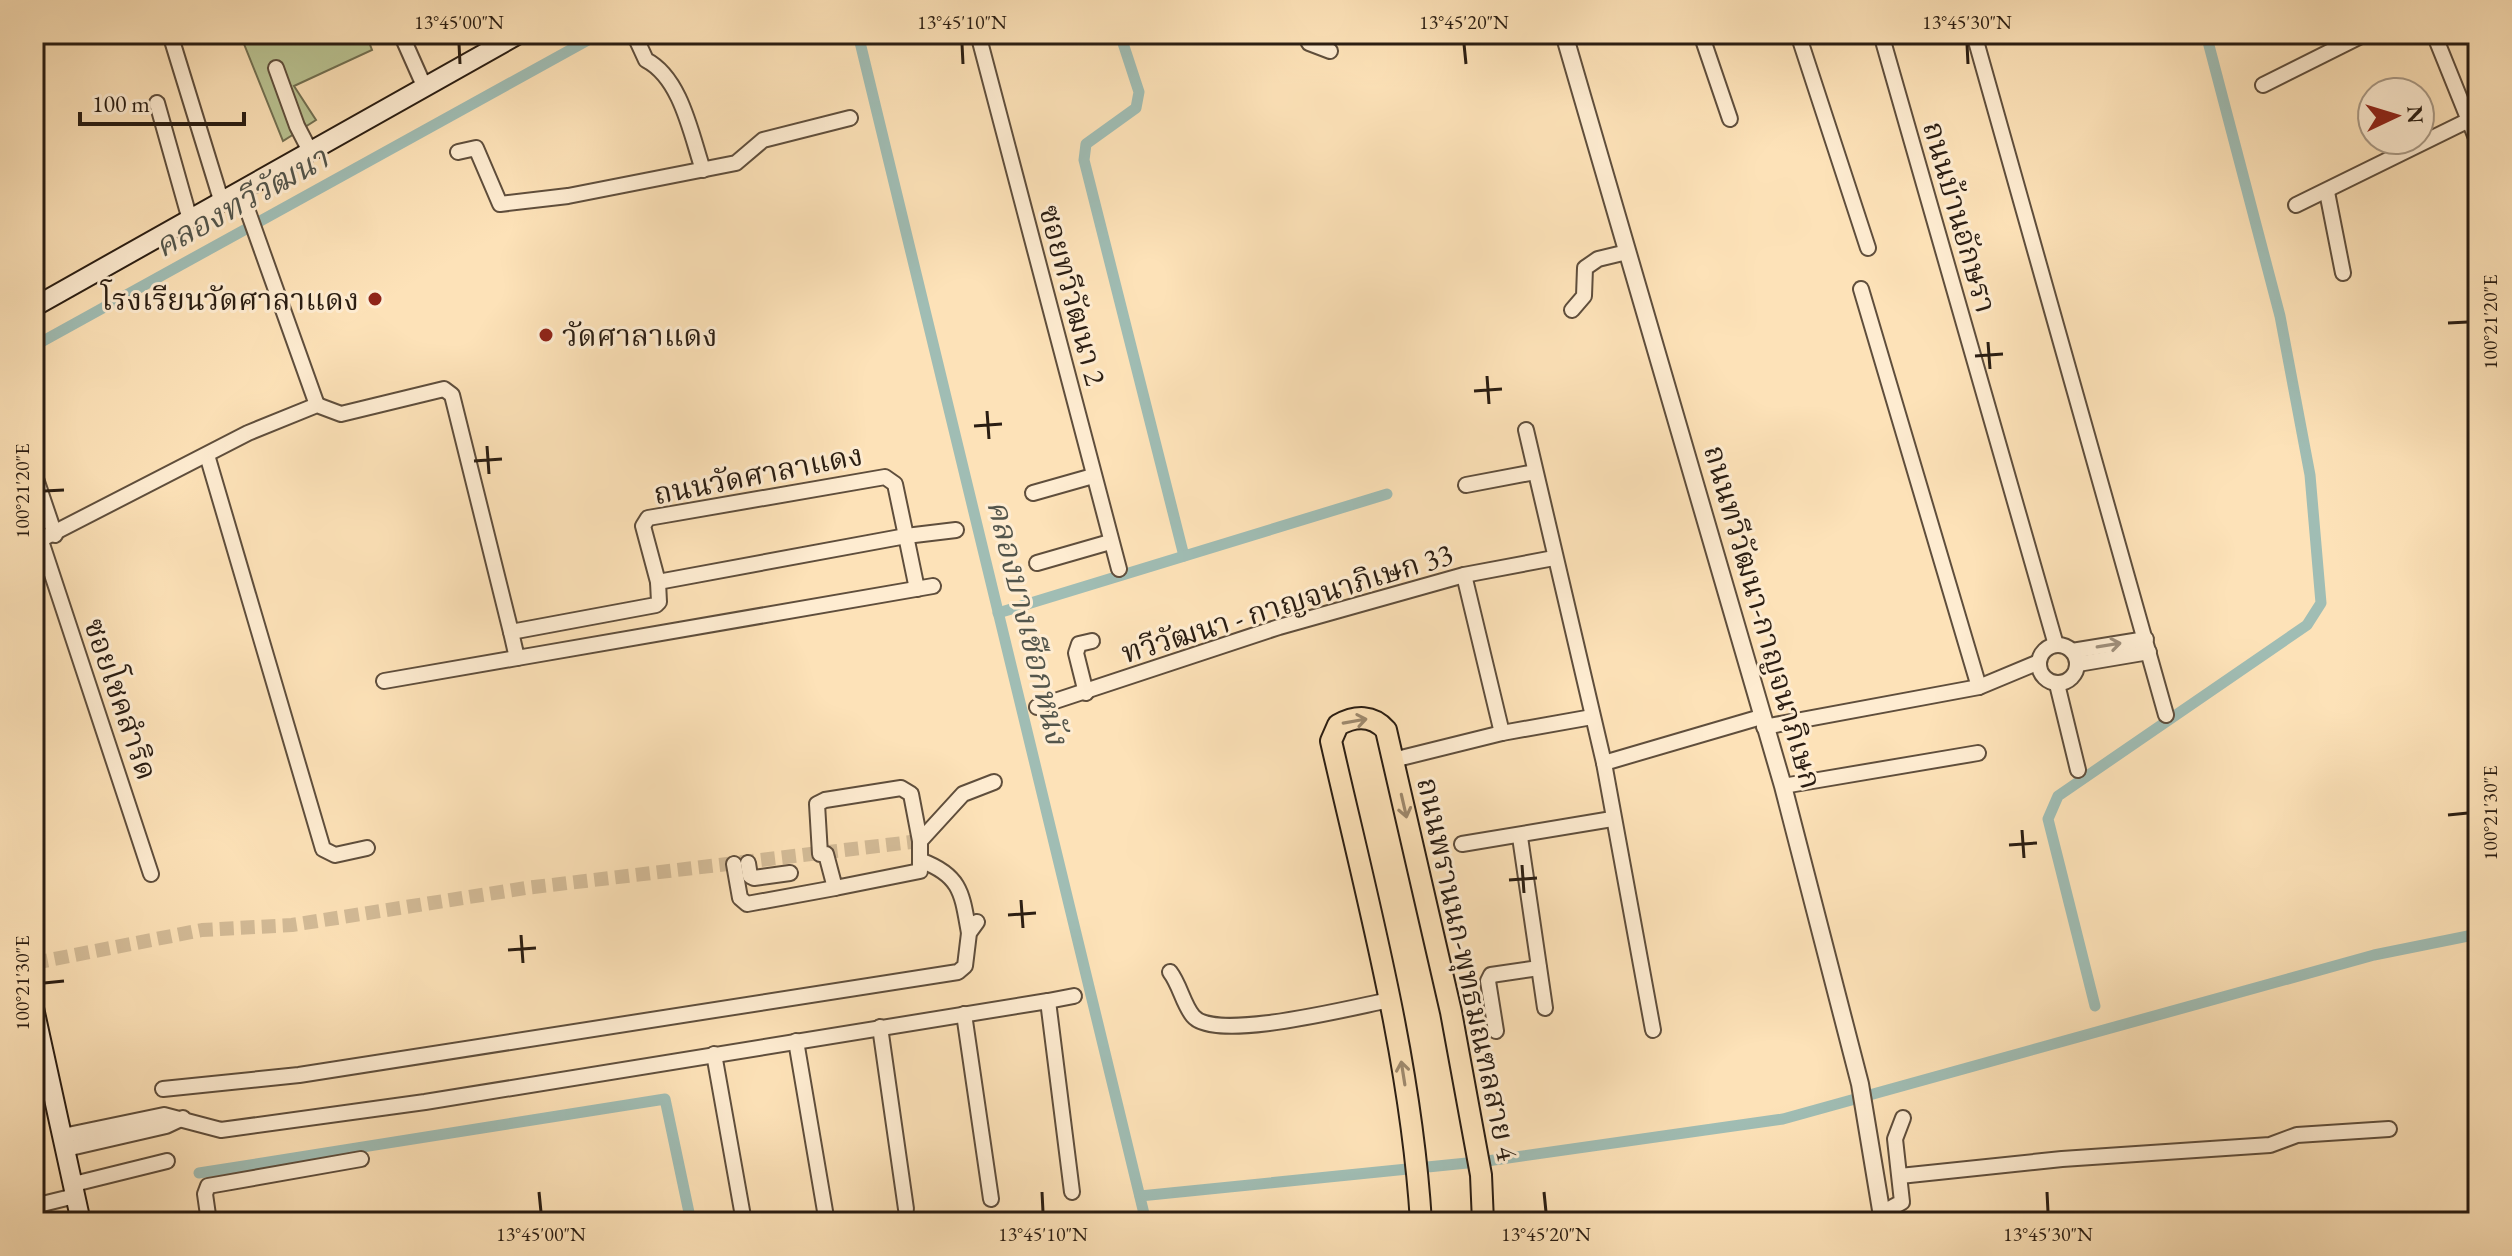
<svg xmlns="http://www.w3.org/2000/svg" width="2512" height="1256" viewBox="0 0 2512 1256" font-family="'EB Garamond','Noto Serif Thai',serif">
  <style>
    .green { fill: #bac493; stroke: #727052; stroke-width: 2 }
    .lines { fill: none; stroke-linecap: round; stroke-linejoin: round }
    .canal { stroke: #a0bdb4; stroke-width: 11 }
    .minor-tunnel { stroke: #d3bb97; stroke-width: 14; stroke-dasharray: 14 7; stroke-linecap: butt }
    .minor-casing { stroke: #5f4e3c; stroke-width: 18 }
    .tertiary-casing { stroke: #5f4e3c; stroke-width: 20 }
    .secondary-casing { stroke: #2a1d12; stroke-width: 22 }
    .primary-casing { stroke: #2a1d12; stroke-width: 24 }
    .minor { stroke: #feecd1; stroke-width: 14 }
    .tertiary { stroke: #feecd1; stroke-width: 16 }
    .secondary { stroke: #feecd1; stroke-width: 18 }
    .primary { stroke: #fde2b8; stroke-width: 20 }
    .oneway { stroke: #9f8f7b }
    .oneway2 { stroke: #9e896d }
    .ticks { fill: none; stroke: #2a1d12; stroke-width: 3 }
    .poi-dot { fill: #8f2418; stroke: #feecd1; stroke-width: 3 }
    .labels { text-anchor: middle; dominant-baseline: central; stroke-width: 6; stroke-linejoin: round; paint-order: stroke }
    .street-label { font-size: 30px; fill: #2a1d12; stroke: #feecd1 }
    .poi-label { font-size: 30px; fill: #2a1d12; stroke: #feecd1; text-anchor: end }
    .water-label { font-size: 32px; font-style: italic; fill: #53554b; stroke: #feecd1 }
    .neatline { fill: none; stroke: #2a1d12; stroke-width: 3 }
    .ticks-label { font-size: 20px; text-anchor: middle; fill: #2a1d12 }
  </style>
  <rect width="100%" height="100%" fill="#fde2b8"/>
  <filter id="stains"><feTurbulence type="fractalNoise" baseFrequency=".0025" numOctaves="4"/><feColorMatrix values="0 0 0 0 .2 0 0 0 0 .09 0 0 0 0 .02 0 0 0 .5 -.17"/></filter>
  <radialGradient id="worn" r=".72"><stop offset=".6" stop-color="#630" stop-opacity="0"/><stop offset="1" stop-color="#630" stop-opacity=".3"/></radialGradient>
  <path class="green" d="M240 34H366L372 50 294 86 316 120 283 141Z"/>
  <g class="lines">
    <g class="canal">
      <path d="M858 34 1146 1222"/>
      <path d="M1120 34 1139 92 1136 108 1086 144 1084 160 1184 556"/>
      <path d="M34 346 599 34"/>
      <path d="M998 613 1387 494"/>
      <path d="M2095 1006 2048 819 2058 796 2307 625 2321 603 2310 475 2280 316 2206 34"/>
      <path d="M199 1173 665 1099 691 1222"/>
      <path d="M1140 1196 1487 1161 1783 1119 2374 955 2478 934"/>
    </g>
    <path class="minor-tunnel" d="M34 963 202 930 292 925 526 888 920 841"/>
    <g class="minor-casing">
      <g id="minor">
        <path d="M170 34 222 203"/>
        <path d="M401 34 425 88"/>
        <path d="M634 34 646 60C681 78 691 134 703 170"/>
        <path d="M978 34 1119 569"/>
        <path d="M1305 34 1309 43 1330 51"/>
        <path d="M1701 34 1730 119"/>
        <path d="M1798 34 1868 248"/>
        <path d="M1881 34 2056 645"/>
        <path d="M1974 34 2166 715"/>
        <path d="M2434 34 2478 143"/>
        <path d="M276 68 297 126 311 153"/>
        <path d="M2263 85 2365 34"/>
        <path d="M157 103 190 220"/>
        <path d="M458 152 476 148 500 204 568 196 736 163 763 140 850 118"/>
        <path d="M241 192 317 405"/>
        <path d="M2327 192 2343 273"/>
        <path d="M2296 205 2469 120"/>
        <path d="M1861 289 1979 687"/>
        <path d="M1572 310 1584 296 1585 268 1598 259 1627 252"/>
        <path d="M1526 430 1604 763 1653 1030"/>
        <path d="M207 455 323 849 335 855 367 848"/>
        <path d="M34 473 55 535"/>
        <path d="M1466 485 1535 472"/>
        <path d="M1033 493 1093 476"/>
        <path d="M41 541 151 874"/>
        <path d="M34 543 248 433 317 405 341 414 444 389 452 395 511 632 656 605 659 602 658 582 643 526 648 518 885 477 895 484 906 536 956 530"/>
        <path d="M1037 563 1110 542"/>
        <path d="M1464 575 1502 733"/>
        <path d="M658 582 906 536 917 589"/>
        <path d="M511 632 517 658 933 586"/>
        <circle cx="2058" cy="664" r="19"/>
        <path d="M2072 651 2146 639"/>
        <path d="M2078 664 2149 652"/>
        <path d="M384 681 517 658"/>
        <path d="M2057 684 2078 770"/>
        <path d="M1086 693 1076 653 1079 644 1092 641"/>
        <path d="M1037 707 1279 627 1464 575 1554 558"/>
        <path d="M1764 727 1979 687 2039 662"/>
        <path d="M1393 760 1502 733 1592 717"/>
        <path d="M1604 763 1761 717"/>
        <path d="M1783 786 1978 753"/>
        <path d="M1520 837 1545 1008"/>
        <path d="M920 841 963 794 994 782"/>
        <path d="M1462 844 1612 819"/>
        <path d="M820 854 817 804 825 800 901 788 911 794 920 841V871L835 888 826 854"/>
        <path d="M922 861C962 876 962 895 969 933"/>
        <path d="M748 863 750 876 754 878 790 873"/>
        <path d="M734 864 740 898 747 904 835 888"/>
        <path d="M1170 972C1180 985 1183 1004 1193 1016 1215 1043 1357 1006 1390 1000"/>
        <path d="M1048 1001 1074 996"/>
        <path d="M964 1014 991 1199"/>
        <path d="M880 1027 906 1209"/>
        <path d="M1496 1031 1488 981 1491 975 1539 968"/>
        <path d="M796 1041 826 1217"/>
        <path d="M714 1054 744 1222"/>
        <path d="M163 1089 299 1075 958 972 965 966 969 933 977 922"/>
        <path d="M63 1136 164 1115 221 1130 425 1102 1048 1001 1072 1192"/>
        <path d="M66 1149 166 1126 183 1118"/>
        <path d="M1900 1176 2062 1159 2270 1145 2297 1135 2389 1129"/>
        <path d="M74 1184 167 1161"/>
        <path d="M34 1206 75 1196"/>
        <path d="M1882 1213 1902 1202 1895 1139 1903 1118"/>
        <path d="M209 1222 205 1194 208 1186 361 1159"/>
      </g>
    </g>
    <g class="tertiary-casing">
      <path id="tertiary" d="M1564 34 1783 786 1860 1084 1883 1222"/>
    </g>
    <g class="secondary-casing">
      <g id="secondary">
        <path d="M34 307 519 34"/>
        <path d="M34 1008 81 1222"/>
      </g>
    </g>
    <g class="primary-casing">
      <path id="primary" d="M1421 1222C1411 1059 1367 899 1331 741L1338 725C1356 715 1373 715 1386 730L1451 1012 1481 1175 1483 1222"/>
    </g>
    <use href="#minor" class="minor"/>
    <use href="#tertiary" class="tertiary"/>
    <use href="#secondary" class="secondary"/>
    <use href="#primary" class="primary"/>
  </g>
  <defs><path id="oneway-shaft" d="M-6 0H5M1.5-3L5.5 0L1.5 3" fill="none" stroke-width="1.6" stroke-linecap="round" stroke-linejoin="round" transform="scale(2)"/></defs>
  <use class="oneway" href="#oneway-shaft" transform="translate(2109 645) rotate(-9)"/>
  <g class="oneway2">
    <use href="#oneway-shaft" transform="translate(1355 721) rotate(-10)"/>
    <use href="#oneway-shaft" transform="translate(1404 806) rotate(77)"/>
    <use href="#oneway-shaft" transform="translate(1403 1073) rotate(-99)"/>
  </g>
  <path class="ticks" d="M459 44 460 64M962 44 963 64M1464 44 1466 64M1967 44 1968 64M2448 323 2468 322M1988 342 1990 369M1975 356 2003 354M1487 376 1489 404M1474 391 1502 389M987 411 989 439M974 426 1002 424M487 446 489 474M474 461 502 459M44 491 64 490M2448 815 2468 813M2022 830 2024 858M2009 845 2037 843M1522 865 1524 893M1509 880 1537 878M1021 900 1023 928M1008 915 1036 913M521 935 523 963M508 950 536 948M44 983 64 981M539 1192 541 1212M1042 1192 1043 1212M1544 1192 1546 1212M2047 1192 2048 1212"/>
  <g class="poi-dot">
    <circle cx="375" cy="299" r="8"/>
    <circle cx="546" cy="335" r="8"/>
  </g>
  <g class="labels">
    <g class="street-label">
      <text transform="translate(1960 217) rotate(74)">ถนนบ้านอักษรา</text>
      <text transform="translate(1073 295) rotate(75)">ซอยทวีวัฒนา 2</text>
      <text transform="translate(758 474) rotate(-11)">ถนนวัดศาลาแดง</text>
      <text transform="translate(1287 603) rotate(-17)">ทวีวัฒนา - กาญจนาภิเษก 33</text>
      <text transform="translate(1763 617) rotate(74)">ถนนทวีวัฒนา-กาญจนาภิเษก</text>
      <text transform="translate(121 699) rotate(71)">ซอยโชคสำริด</text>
      <text transform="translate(1468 969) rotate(78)">ถนนพรานนก-พุทธมณฑลสาย 4</text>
    </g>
    <g class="poi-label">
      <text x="359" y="299">โรงเรียนวัดศาลาแดง</text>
      <text x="562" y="335" text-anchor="start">วัดศาลาแดง</text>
    </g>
    <g class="water-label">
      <text transform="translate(241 202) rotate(-29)">คลองทวีวัฒนา</text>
      <text transform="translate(1028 622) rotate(76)">คลองบางเชือกหนัง</text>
    </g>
  </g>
  <rect width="2512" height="1256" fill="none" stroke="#fde2b8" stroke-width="88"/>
  <g transform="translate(2396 116) rotate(86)"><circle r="38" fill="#feecd1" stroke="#a99985" stroke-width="2"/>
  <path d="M0-6L14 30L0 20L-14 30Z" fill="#8f2418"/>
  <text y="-12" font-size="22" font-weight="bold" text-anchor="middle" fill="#2a1d12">N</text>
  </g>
  <path d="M80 112v12h164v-12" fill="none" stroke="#2a1d12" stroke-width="4"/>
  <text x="92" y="112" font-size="24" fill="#2a1d12" stroke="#feecd1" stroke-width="6" paint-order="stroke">100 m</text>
  <rect x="44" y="44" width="2424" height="1168" class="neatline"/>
  <g class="ticks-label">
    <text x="459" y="29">13°45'00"N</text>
    <text x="962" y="29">13°45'10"N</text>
    <text x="1464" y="29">13°45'20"N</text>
    <text x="1967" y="29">13°45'30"N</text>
    <text transform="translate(2490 322) rotate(-90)" y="7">100°21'20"E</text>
    <text transform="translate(22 491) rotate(-90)" y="7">100°21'20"E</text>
    <text transform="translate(2490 813) rotate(-90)" y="7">100°21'30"E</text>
    <text transform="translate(22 983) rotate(-90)" y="7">100°21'30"E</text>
    <text x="541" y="1241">13°45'00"N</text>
    <text x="1043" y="1241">13°45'10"N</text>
    <text x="1546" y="1241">13°45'20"N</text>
    <text x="2048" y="1241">13°45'30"N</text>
  </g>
  <rect width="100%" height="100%" filter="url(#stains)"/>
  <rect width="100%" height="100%" fill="url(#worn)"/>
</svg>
